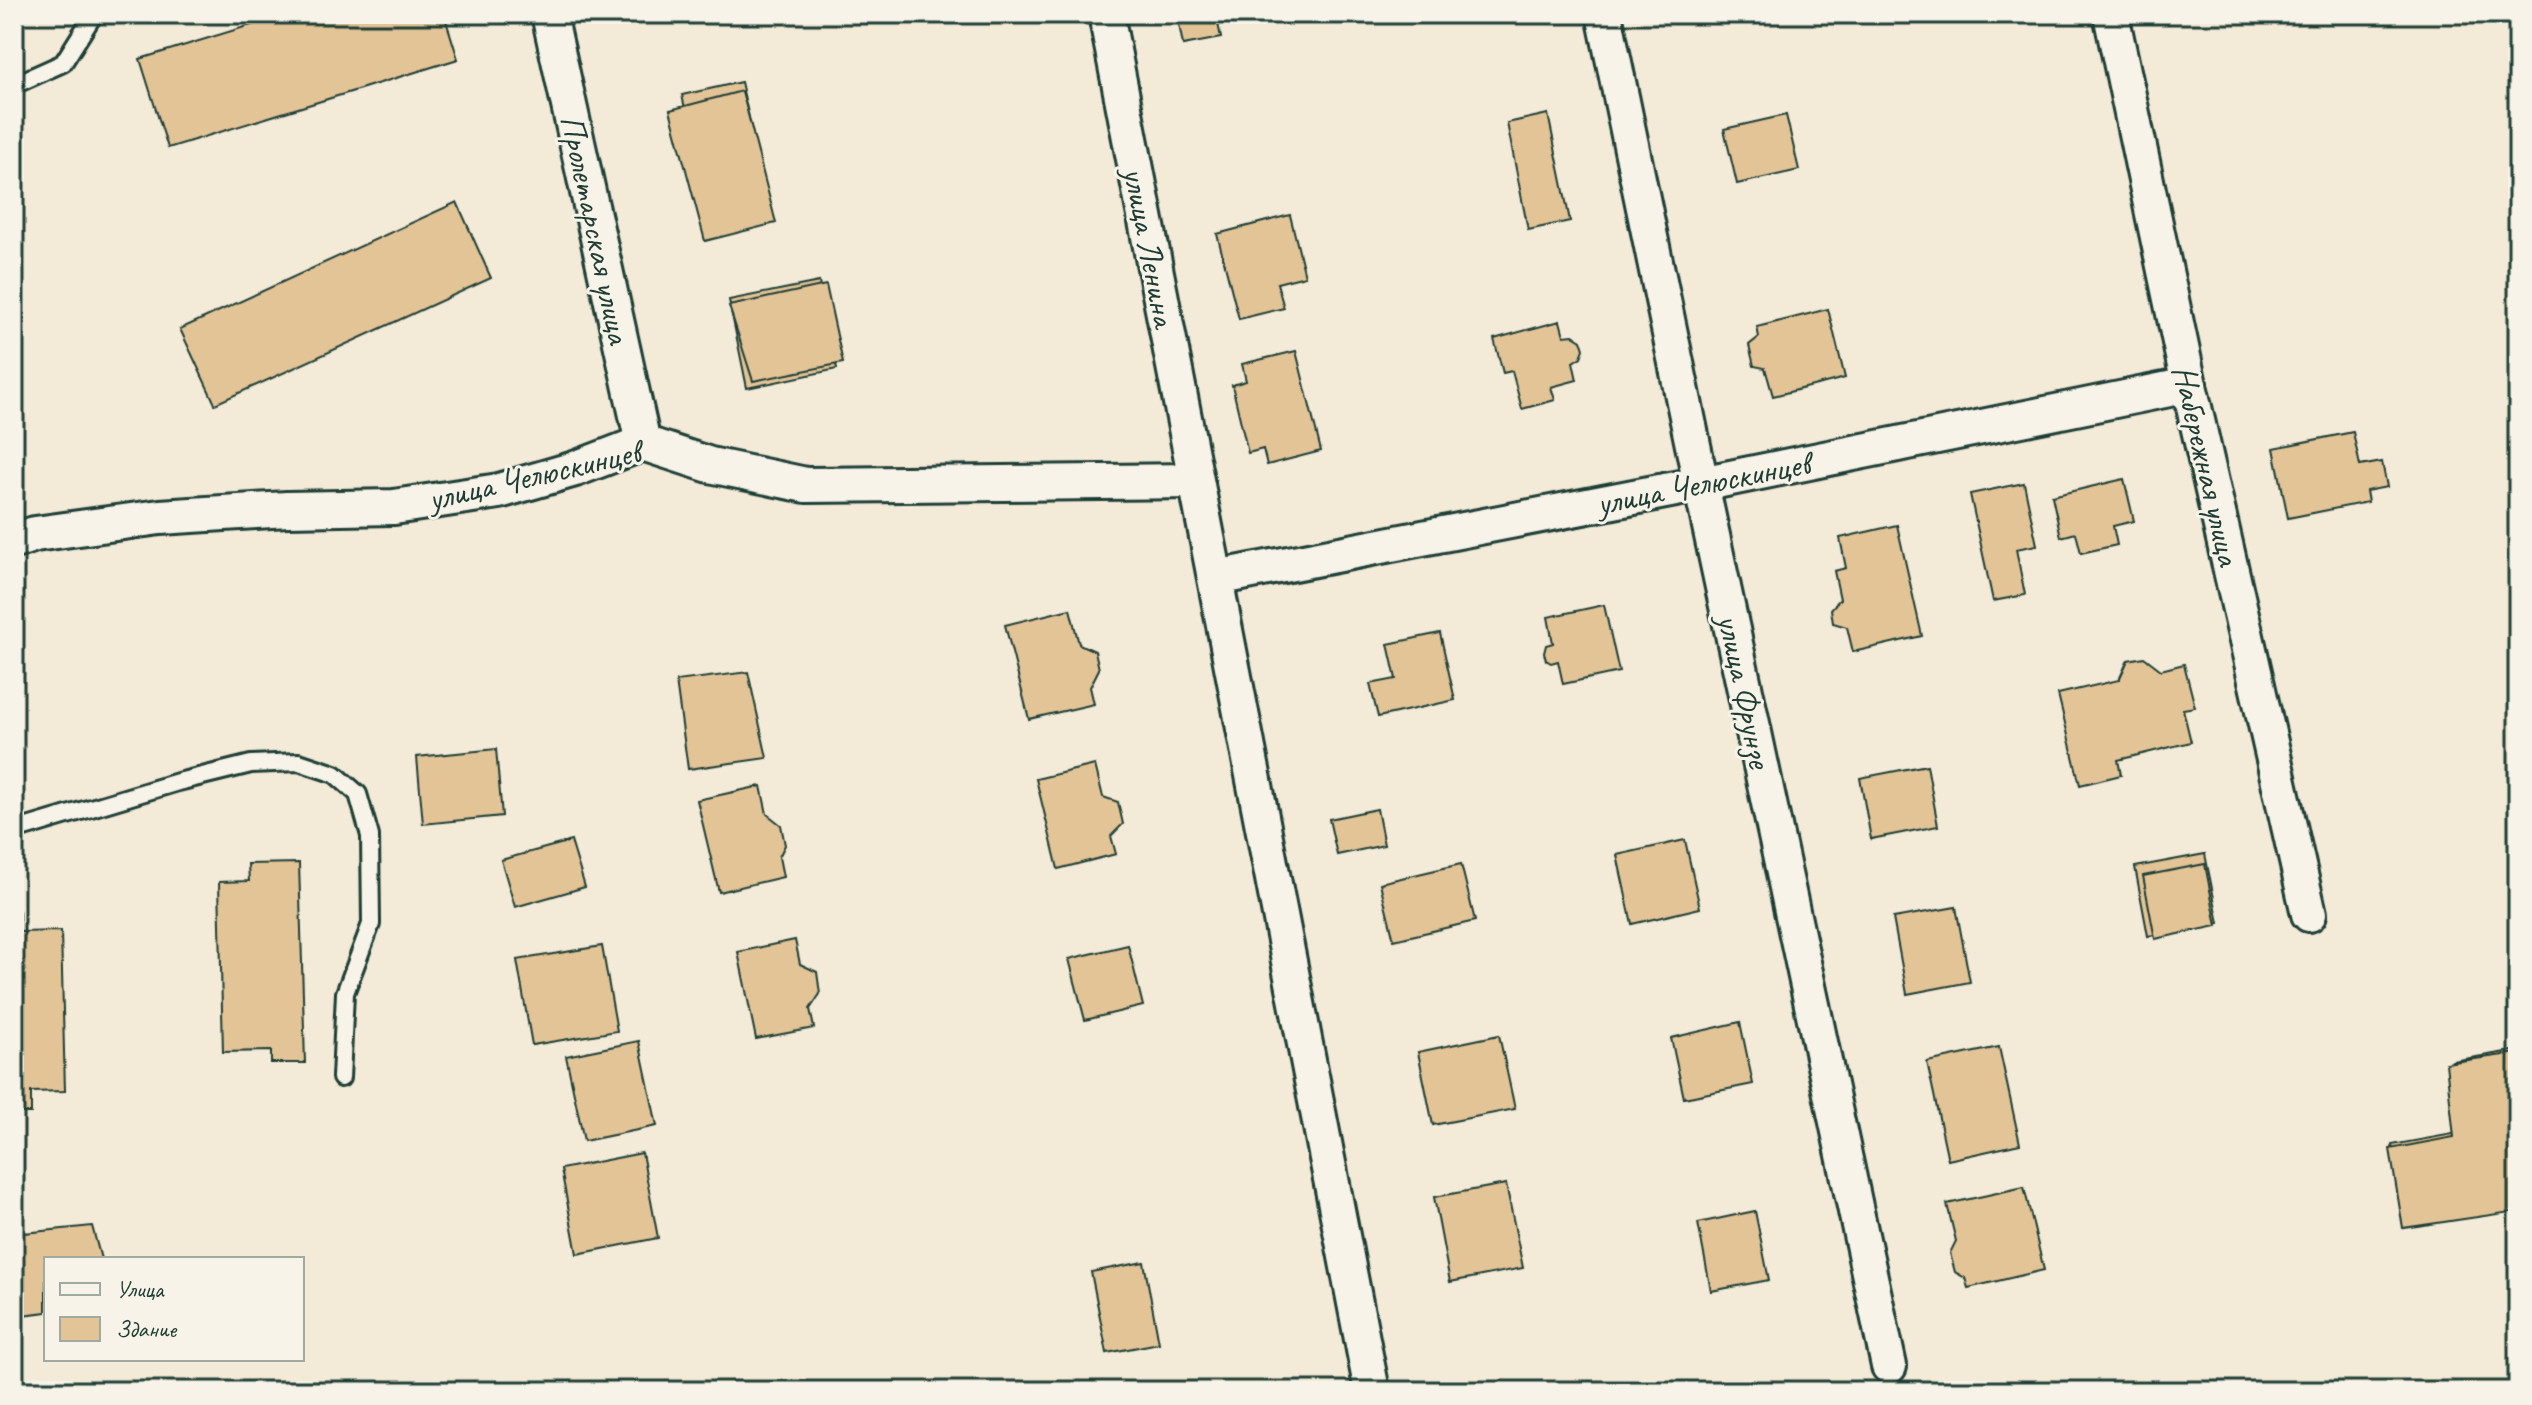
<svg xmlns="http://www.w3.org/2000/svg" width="2532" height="1405" viewBox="0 0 2532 1405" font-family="Caveat,sans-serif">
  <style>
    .building { fill: #e3c496; stroke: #1f3d34; stroke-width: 2 }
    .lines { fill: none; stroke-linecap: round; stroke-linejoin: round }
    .service-casing { stroke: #1f3d34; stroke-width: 22 }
    .minor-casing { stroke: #1f3d34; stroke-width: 40 }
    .service { stroke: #f7f3e8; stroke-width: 16 }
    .minor { stroke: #f7f3e8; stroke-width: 34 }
    .labels { text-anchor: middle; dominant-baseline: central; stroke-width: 6; stroke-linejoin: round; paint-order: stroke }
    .street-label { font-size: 34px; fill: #1f3d34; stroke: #f7f3e8 }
  </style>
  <rect width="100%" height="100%" fill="#f3ead8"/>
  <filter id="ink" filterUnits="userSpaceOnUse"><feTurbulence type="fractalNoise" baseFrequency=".0125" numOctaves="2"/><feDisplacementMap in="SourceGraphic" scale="16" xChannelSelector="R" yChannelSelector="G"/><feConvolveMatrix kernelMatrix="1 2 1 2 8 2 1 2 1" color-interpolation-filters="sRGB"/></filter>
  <g filter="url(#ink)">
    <g class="building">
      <path d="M287 14H444L458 59 168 148 140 59Z"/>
      <path d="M1177 14H1216L1221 38 1183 45Z"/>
      <path d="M741 82 771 215 712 229 682 95Z"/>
      <path d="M742 91 776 223 705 241 670 110Z"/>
      <path d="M1548 114 1570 221 1528 230 1507 123Z"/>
      <path d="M1786 115 1799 170 1737 184 1724 129Z"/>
      <path d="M457 202 491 278 215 404 180 329Z"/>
      <path d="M1290 215 1305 276 1277 283 1284 308 1239 319 1217 234Z"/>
      <path d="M819 282 837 369 747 388 729 300Z"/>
      <path d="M826 285 843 363 753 381 729 306Z"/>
      <path d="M1828 309 1845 378 1773 396 1765 368 1754 366 1749 345 1759 337 1757 327Z"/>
      <path d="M1560 321 1564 336 1573 335 1581 340 1584 349 1581 357 1573 362 1577 380 1551 387 1555 400 1522 409 1512 371 1503 373 1494 339Z"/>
      <path d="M1296 351 1321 451 1267 465 1263 449 1248 453 1232 385 1246 381 1242 364Z"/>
      <path d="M2353 432 2360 466 2382 462 2387 487 2366 491 2368 502 2288 518 2274 448Z"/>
      <path d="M2124 479 2134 521 2113 526 2117 545 2081 553 2076 533 2061 537 2052 496Z"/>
      <path d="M2024 483 2037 545 2016 549 2025 595 1993 601 1970 494Z"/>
      <path d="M1897 525 1922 636 1853 652 1847 627 1833 623 1831 609 1840 599 1834 571 1846 568 1840 538Z"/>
      <path d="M1604 605 1619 672 1563 684 1558 661 1551 663 1546 660 1544 653 1546 645 1553 643 1548 617Z"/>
      <path d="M1070 609 1079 644 1095 651 1099 669 1090 687 1094 704 1029 719 1005 625Z"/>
      <path d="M1440 633 1455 700 1378 717 1370 684 1396 679 1388 644Z"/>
      <path d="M2144 657 2161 670 2184 664 2195 707 2183 709 2191 742 2118 760 2121 775 2080 785 2058 694 2119 680 2128 660Z"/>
      <path d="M748 672 767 758 688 769 676 681Z"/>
      <path d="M496 749 502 816 423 824 417 757Z"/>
      <path d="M1095 765 1103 797 1118 802 1123 824 1111 836 1116 854 1058 869 1036 779Z"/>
      <path d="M1927 765 1938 826 1871 839 1860 778Z"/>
      <path d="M761 786 767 814 781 825 785 845 779 857 783 877 719 892 697 800Z"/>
      <path d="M1377 809 1384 845 1337 855 1329 819Z"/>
      <path d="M1685 840 1700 908 1632 924 1617 855Z"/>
      <path d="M571 841 585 887 515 907 501 860Z"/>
      <path d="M2205 854 2219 923 2148 936 2135 867Z"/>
      <path d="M299 863 305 1063H271V1051L223 1052 219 882 249 881 248 864Z"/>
      <path d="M1461 864 1475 921 1394 940 1380 883Z"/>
      <path d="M2205 864 2217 926 2155 939 2143 876Z"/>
      <path d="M1956 907 1970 982 1907 994 1893 918Z"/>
      <path d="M14 911H19L20 932 61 931 65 1091 31 1092V1113H14Z"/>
      <path d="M795 940 800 964 817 972 820 994 810 1009 814 1028 756 1039 738 952Z"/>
      <path d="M1128 945 1143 1006 1085 1020 1069 959Z"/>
      <path d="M602 946 617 1031 532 1045 517 960Z"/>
      <path d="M1740 1022 1753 1084 1684 1098 1671 1038Z"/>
      <path d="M1499 1035 1515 1109 1433 1125 1418 1052Z"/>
      <path d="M639 1041 657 1126 584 1141 566 1056Z"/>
      <path d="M1999 1047 2020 1144 1948 1160 1927 1062Z"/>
      <path d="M2518 1050V1182L2401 1202 2392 1145 2464 1132 2452 1061Z"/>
      <path d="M2518 1053V1183H2516L2518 1211 2403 1228 2390 1149 2454 1137 2446 1063Z"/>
      <path d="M642 1153 658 1238 577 1254 561 1169Z"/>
      <path d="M1506 1184 1523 1268 1450 1282 1434 1197Z"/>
      <path d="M2024 1187 2044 1270 1968 1288 1965 1278 1955 1272 1950 1253 1956 1241 1947 1204Z"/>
      <path d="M1755 1211 1769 1280 1711 1291 1698 1223Z"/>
      <path d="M92 1226 101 1259H46V1312L14 1316V1234Z"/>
      <path d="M1144 1262 1159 1343 1107 1353 1091 1272Z"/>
    </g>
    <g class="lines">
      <g class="service-casing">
        <g id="service">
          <path d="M14 85 63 63 94 14"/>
          <path d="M14 831 178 782 251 764 299 762 335 774 358 794 370 836 371 924 345 993 341 1078"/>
        </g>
      </g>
      <g class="minor-casing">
        <g id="minor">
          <path d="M549 14 643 443"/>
          <path d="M1106 14 1372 1391"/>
          <path d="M1604 14 1701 484 1889 1366"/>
          <path d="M2111 14 2189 385 2309 914"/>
          <path d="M14 541 35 534 160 517 287 509 394 507 499 491 575 469 643 443 710 465 806 485 1195 481"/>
          <path d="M1216 578 1701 484 2189 385"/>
        </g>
      </g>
      <use href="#service" class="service"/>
      <use href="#minor" class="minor"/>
    </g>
  </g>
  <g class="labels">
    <g class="street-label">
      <text transform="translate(596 229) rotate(78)">Пролетарская улица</text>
      <text transform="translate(1150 247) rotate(79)">улица Ленина</text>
      <text transform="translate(2207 465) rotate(77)">Набережная улица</text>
      <text transform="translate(534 475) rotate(-13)">улица Челюскинцев</text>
      <text transform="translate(1703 483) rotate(-11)">улица Челюскинцев</text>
      <text transform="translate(1745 691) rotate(78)">улица Фрунзе</text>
    </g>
  </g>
  <rect width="2532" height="1405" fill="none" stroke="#f7f3e8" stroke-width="48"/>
  <rect x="24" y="24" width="2484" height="1357" fill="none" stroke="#1f3d34" stroke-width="3" filter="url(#ink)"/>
  <rect x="44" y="1257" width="260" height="104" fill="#f7f3e8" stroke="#a1aaa0" stroke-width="2"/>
  <rect x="60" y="1283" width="40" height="12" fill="#f7f3e8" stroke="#a1aaa0" stroke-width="2"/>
  <text x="116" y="1297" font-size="24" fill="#1f3d34">Улица</text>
  <rect x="60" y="1317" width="40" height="24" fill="#e3c496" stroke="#a1aaa0" stroke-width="2"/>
  <text x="116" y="1337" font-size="24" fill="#1f3d34">Здание</text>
</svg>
